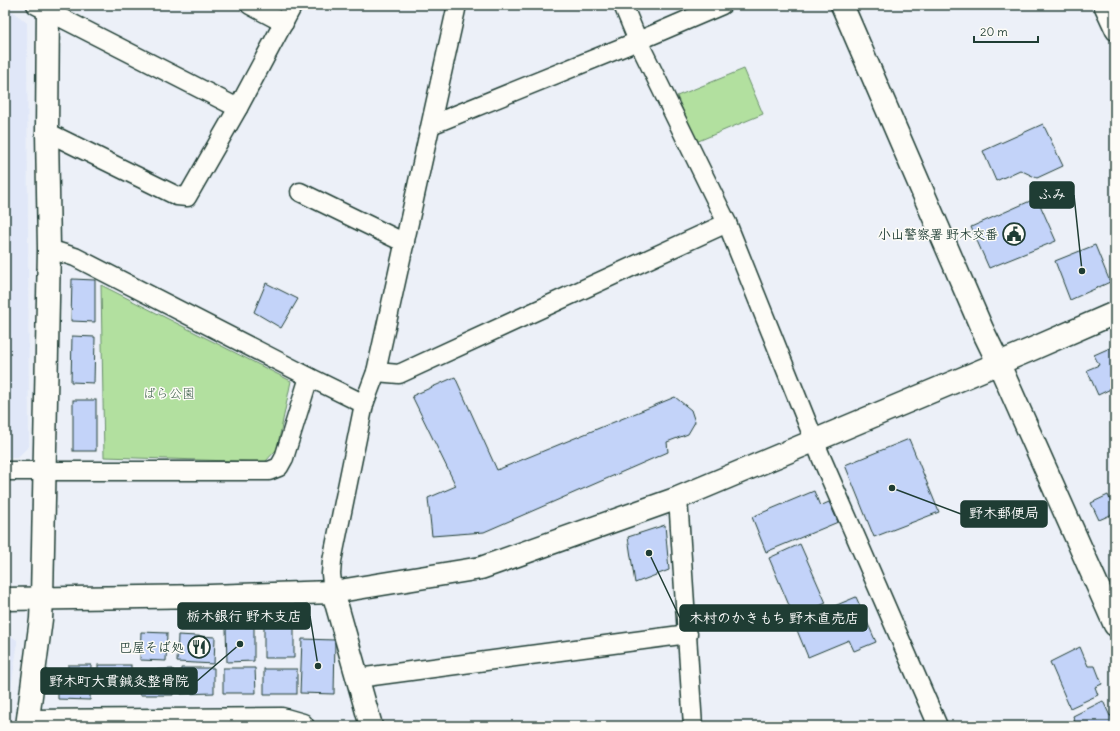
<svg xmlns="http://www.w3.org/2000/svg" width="1120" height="731" viewBox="0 0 1120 731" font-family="Delius,'Klee One',sans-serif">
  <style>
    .built { fill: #e0e7f8 }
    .green { fill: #b2e09f; stroke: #688e6a }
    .building { fill: #c3d3f9; stroke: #1f3d34 }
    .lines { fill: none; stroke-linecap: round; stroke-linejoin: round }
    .street-casing { stroke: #1f3d34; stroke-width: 21 }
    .secondary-casing { stroke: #1f3d34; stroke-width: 25 }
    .street { stroke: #fdfcf7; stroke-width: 18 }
    .secondary { stroke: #fdfcf7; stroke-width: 22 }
    .labels { text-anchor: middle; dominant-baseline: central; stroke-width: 3; stroke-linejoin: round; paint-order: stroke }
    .poi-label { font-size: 13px; font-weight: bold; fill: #1f3d34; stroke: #fdfcf7; text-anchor: end }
    .park-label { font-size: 13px; fill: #3c5e49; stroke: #fdfcf7 }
    .leader { fill: none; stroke: #1f3d34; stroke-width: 1.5 }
    .callout-dot { fill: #1f3d34; stroke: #fdfcf7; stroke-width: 1.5 }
    .callout { fill: #1f3d34; stroke: #1f3d34; stroke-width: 1.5 }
    .callout-label { font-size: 14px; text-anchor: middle; font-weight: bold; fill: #fff }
  </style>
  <rect width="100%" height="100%" fill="#ecf0f8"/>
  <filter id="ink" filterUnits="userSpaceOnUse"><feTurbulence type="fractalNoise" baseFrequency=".025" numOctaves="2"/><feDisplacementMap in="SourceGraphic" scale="8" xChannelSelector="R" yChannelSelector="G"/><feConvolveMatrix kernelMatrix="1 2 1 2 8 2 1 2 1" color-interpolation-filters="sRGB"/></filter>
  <g filter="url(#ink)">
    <g class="built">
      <path d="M5 5 27 23 29 446 17 458H5Z"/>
      <path d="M5 632 17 640V647L6 726H5Z"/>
    </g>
    <g class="green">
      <path d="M744 69 763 114 696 142 677 96Z"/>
      <path d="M101 285 291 381 277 449 265 462 104 457Z"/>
    </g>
    <g class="building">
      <path d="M1043 124 1063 166 1037 178 1020 170 996 181 983 151Z"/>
      <path d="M1037 198 1056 241 989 268 971 227Z"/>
      <path d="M1095 245 1110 282 1070 300 1055 261Z"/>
      <path d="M72 279 95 280V322L71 321Z"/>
      <path d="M266 283 298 299 281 328 254 312Z"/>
      <path d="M72 336 95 337 94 383 71 382Z"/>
      <path d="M1112 347 1115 353V387L1098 395 1087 370 1099 365 1094 355Z"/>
      <path d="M455 377 497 470 675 397 691 410 695 422 688 434 667 442 668 452 484 532 432 536 428 498 456 486 412 396Z"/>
      <rect x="73" y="400" width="23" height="51"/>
      <path d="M909 439 939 512 874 537 845 465Z"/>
      <path d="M814 491 820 506 829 502 838 522 766 552 752 517Z"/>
      <path d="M1108 495 1115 510V513L1099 520 1091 503Z"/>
      <path d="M665 525 669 570 635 583 628 537Z"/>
      <path d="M800 544 826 603 794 617 769 558Z"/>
      <path d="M856 597 876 642 854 651 849 640 808 657 794 623Z"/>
      <path d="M294 623V658H264V624Z"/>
      <path d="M254 627V661L227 662 226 628Z"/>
      <path d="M141 632 167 633 166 661 140 660Z"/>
      <path d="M178 635 215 637 214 664 177 662Z"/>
      <path d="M302 639 335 640 334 694 300 693Z"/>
      <path d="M1080 647 1088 666H1095L1102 684 1095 687 1098 695 1070 708 1050 662Z"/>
      <path d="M68 665H91L90 700 58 699V672H68Z"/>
      <rect x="98" y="665" width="33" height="25"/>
      <path d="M181 668H214V693L181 694Z"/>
      <path d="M223 668H255L256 693H223Z"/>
      <path d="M173 669V695H140V670Z"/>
      <rect x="264" y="669" width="33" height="25"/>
      <path d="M1103 701 1110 716 1115 715V726H1076L1073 716Z"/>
    </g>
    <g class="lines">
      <g class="street-casing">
        <g id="street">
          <path d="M36 5 238 108"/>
          <path d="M250 5 284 23"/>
          <path d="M623 5 638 41 727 223 821 457 938 726"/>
          <path d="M1103 5 1115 31"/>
          <path d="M431 125 638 41 722 5"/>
          <path d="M47 132 177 196 187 197 238 108 293 5"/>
          <path d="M300 192 405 243"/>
          <path d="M49 249 75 257 309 377 364 404"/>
          <path d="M376 372 399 374 727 223"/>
          <path d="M5 471H269L279 467 284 458 309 377"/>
          <path d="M678 498 693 726"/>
          <path d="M333 592 331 574 332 561 364 404 376 372 457 5"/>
          <path d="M358 678 688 634"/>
          <path d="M28 719 282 717 303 723 305 726"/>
        </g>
      </g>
      <g class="secondary-casing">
        <g id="secondary">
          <path d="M842 5 982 329 998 362 1115 625"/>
          <path d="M333 592 371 726"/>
          <path d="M5 599 210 596 333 592 481 568 678 498 1030 350 1115 313"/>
          <path d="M27 726 41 619 42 598 49 249 47 132 48 5"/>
        </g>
      </g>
      <use href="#street" class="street"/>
      <use href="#secondary" class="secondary"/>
    </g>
  </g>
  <defs>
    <g id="civic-ring" transform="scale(1.15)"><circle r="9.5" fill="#fdfcf7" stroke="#1f3d34" stroke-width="1.5"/><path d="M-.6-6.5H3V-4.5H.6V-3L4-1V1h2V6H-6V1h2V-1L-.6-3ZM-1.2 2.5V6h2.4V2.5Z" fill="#1f3d34"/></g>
    <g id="restaurant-ring" transform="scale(1.15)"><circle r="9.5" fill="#fdfcf7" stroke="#1f3d34" stroke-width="1.5"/><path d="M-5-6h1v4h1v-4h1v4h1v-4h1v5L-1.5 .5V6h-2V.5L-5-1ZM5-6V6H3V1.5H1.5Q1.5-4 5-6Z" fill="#1f3d34"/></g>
  </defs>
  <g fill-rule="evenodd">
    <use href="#civic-ring" x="1014" y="234"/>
    <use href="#restaurant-ring" x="199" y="647"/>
  </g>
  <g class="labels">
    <g class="poi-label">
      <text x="998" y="234">小山警察署 野木交番</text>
      <text x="184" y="647">巴屋そば処</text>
    </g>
    <g class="park-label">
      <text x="169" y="393">ばら公園</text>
    </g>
  </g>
  <path class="leader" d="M1082 271L1074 195M892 488L961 514M318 666L310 616M649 553L680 618M240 644L197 681"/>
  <g class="callout-dot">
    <circle cx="1082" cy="271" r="4"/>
    <circle cx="892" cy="488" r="4"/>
    <circle cx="318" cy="666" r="4"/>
    <circle cx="649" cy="553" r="4"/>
    <circle cx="240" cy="644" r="4"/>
  </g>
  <g class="callout">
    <rect x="1030" y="182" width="44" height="26" rx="4"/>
    <rect x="961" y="501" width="86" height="26" rx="4"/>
    <rect x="178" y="603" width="132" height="26" rx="4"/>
    <rect x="680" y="605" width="187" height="26" rx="4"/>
    <rect x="41" y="668" width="156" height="26" rx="4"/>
  </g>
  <g class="callout-label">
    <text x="1052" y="199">ふみ</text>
    <text x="1004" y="518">野木郵便局</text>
    <text x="244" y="621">栃木銀行 野木支店</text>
    <text x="774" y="623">木村のかきもち 野木直売店</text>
    <text x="119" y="686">野木町大貫鍼灸整骨院</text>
  </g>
  <rect width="1120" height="731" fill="none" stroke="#fdfcf7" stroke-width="20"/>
  <rect x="10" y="10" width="1100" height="711" fill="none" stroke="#1f3d34" stroke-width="1.5" filter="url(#ink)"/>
  <path d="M974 36v6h64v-6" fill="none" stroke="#1f3d34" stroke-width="2"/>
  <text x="980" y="36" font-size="12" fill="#1f3d34" stroke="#fdfcf7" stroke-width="3" paint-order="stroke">20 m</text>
</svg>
